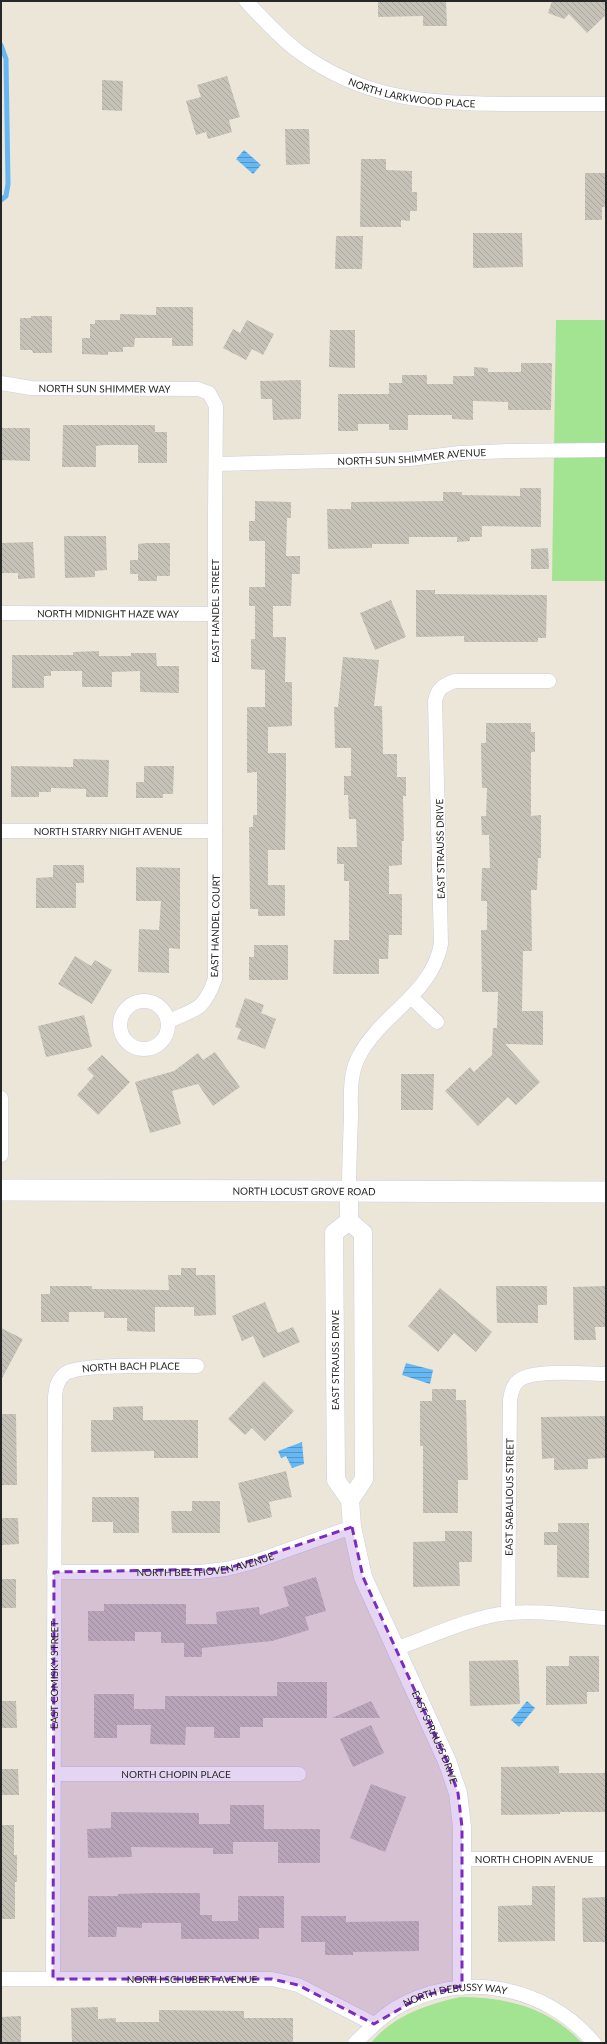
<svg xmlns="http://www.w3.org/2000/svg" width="607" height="2044" viewBox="0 0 607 2044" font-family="Lato,sans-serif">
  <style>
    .grass { fill: #a2e491 }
    .water { fill: url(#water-rules) }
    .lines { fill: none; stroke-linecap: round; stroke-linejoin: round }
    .stream { stroke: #65b8f3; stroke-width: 5 }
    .building { fill: url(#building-back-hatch) }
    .minor-casing { stroke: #cdcee2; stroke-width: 15 }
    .tertiary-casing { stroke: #cdcee2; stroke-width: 19 }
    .secondary-casing { stroke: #cdcee2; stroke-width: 22 }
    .minor { stroke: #fff; stroke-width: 14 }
    .tertiary { stroke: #fff; stroke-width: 18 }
    .secondary { stroke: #fff; stroke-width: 21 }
    .marked { fill: #7b2cbf; fill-opacity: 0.2; stroke: #7b2cbf; stroke-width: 3; stroke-dasharray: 8 5; stroke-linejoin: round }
    .labels { text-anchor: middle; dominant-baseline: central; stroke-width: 3; stroke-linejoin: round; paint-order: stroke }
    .street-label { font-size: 10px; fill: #272727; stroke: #fff }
  </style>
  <defs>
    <pattern id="water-rules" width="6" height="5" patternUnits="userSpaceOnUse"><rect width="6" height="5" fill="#65b8f3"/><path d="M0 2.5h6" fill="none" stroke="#5396c5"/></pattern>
    <pattern id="building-back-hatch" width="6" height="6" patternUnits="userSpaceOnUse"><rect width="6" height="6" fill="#c6c2b8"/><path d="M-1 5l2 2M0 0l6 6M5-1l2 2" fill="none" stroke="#aaa79e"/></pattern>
  </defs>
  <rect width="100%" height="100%" fill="#ebe6d8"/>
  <g class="grass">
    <path d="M556 320H606V581H552Z"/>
    <path d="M460 1997C506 1997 550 2008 582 2043H371C392 2016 428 2004 460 1997Z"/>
  </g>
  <g class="water">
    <path d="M244 150 261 165 253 174 236 159Z"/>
    <path d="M406 1363 433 1370 430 1384 402 1375Z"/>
    <path d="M302 1442 304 1464 292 1468 286 1456 281 1458 278 1451Z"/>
    <path d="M527 1701 535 1708 519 1727 511 1720Z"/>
  </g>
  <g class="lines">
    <path class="stream" d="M1 45 6 59 8 184 6 196 1 200"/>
  </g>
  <g class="building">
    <path d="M378 1H446L447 26H423V16L378 17Z"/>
    <path d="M552 1H606V15L587 33 569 14 564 19 548 13Z"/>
    <path d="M227 76 240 117 229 120 232 132 208 139 206 132 196 135 186 101 201 97 197 85Z"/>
    <path d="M102 80 123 81 122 111 102 110Z"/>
    <path d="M285 129H309L310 164 286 165Z"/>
    <path d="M361 159H386V170L412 171V192H417V211H410V221L401 220V227H360Z"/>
    <path d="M585 173H606V207H602V220H585Z"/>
    <path d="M473 233H522L523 267 473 268Z"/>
    <path d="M336 236H363L362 269H335Z"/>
    <path d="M156 307H193V346H172V338H135L134 347H123V352H108V355L82 354V338H90V324H95V320H120V314L156 315Z"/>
    <path d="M31 316H52V353H33L32 350H20V318H31Z"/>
    <path d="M247 320 274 334 263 355 252 349 246 360 223 348 233 329 240 333Z"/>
    <path d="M330 330H355V368L329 367Z"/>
    <path d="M521 363H552L551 410H508V402L473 401V420L452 419V415H408V430H389V424H358V431H338V394H389V383H402V375H427V384H453V376H474V367L488 368V372H521Z"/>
    <path d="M301 380V419L273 420 272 399H261L260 381Z"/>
    <path d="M63 425H155V432H167V463H138V445H104L96 446V467H62Z"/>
    <path d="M1 428H30V461L1 460Z"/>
    <path d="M520 488H541V527L482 526V537H470V541L457 542V537H409V544H372V548L328 549 327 509H351V502L443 501V492H462V495L520 496Z"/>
    <path d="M255 501 291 502V518H287L286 556H300V574H292L291 606H273V637H286L285 682H292V726L268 727V753H286V790L285 850H268V885H285V916H258V909H250L249 827H253V815H257V772L247 773V707H265V670L251 669V639H255V606H249V587H265V541H249V521H255Z"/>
    <path d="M64 536H106L107 570 95 571V577L65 578Z"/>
    <path d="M33 542 35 578 18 579V573H1V543Z"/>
    <path d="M146 543H170V576H157V581H138V574H130V560H138V544Z"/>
    <path d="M548 548 549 569H531V549Z"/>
    <path d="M416 590H435V594L547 595 546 638H538V642H464V636L416 637Z"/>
    <path d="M391 600 406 637 375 650 360 613Z"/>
    <path d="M99 651V656H131V653H156L157 666H179V693L140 692V671L112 672V687H82V671H51V676H44V688H12V655H73V652Z"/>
    <path d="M343 657 379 660 374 706H382L383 754H397V777H406V796H403L404 841H402V865L389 866V894H402V935H389L388 959H379V974H333L334 940H349V881H344V864H337V847H357L356 819H349L348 795H344V776H351V748H335L334 707H338Z"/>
    <path d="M486 723H531V732H535V752H531V816L541 815V858H538L537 890H531L532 951H523L522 1011H543V1045L505 1044 540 1082 516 1105 508 1097 478 1126 445 1091 470 1067 474 1072 492 1055 493 1028H497L498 992H482L481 930H487V901H481L482 868H490L489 835H482L481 816H486L487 788H482L481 743H486Z"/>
    <path d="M73 759 109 760 108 797H86V789L51 788V792H39V797H11V766L73 767Z"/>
    <path d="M144 766H174L173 794H163V798H136V782H144Z"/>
    <path d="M53 865H84V883H76V908H36V878L53 877Z"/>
    <path d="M136 867 180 868V949L169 948V973L138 972 139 929 159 930 161 901H136Z"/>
    <path d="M254 945H288V980H249V957H254Z"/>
    <path d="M75 956 91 966 95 960 112 970 92 1004 58 984Z"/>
    <path d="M245 998 264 1005 261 1013 276 1019 265 1049 237 1039 241 1029 235 1027Z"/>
    <path d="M84 1015 92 1047 46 1057 38 1026Z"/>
    <path d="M215 1052 240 1087 213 1106 198 1084 172 1091 181 1124 150 1133 135 1082 174 1071 198 1053 203 1060Z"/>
    <path d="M102 1055 130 1082 98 1115 77 1095 94 1076 87 1069Z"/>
    <path d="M401 1074H434L433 1110H401Z"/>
    <path d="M181 1268H196V1275H215L216 1315 194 1316V1307H155V1332L127 1331V1318H104V1312H69V1322H41V1294H50V1286H92V1289L169 1290 168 1275H181Z"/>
    <path d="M496 1286H547V1305H538V1323H497Z"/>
    <path d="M606 1286V1327H595L596 1340H574L573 1287Z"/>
    <path d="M440 1288 492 1332 476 1352 454 1333 438 1352 408 1326Z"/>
    <path d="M265 1302 278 1333 293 1327 300 1342 263 1358 253 1336 242 1341 232 1316Z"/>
    <path d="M1 1328 23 1339 1 1380Z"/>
    <path d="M264 1381 294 1411 265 1441 252 1428 245 1435 228 1419Z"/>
    <path d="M432 1389H456V1400H466L468 1480H458V1513H423V1446H420V1401H432Z"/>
    <path d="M143 1406V1420H198V1458H154V1451L91 1452V1420H113V1407Z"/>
    <path d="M1 1414H16L17 1485H1Z"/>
    <path d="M606 1416V1458L588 1459V1469L554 1470V1458L542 1459 541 1417Z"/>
    <path d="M286 1471 292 1497 269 1502 272 1517 248 1523 238 1483Z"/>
    <path d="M92 1497H139V1533H113V1522H92Z"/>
    <path d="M192 1501H220V1533H172L171 1511H192Z"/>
    <path d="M1 1518H18L19 1544 1 1545Z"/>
    <path d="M558 1523H589V1578L557 1577V1545H544V1532H558Z"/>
    <path d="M445 1531H472V1562H459L460 1586 413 1587V1542L445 1541Z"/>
    <path d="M316 1577 326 1611 305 1617 309 1630 272 1641 202 1648V1657H184V1643H161V1632H135V1641H88V1611H104V1604H186V1624H217L216 1612 259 1607 260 1615 289 1606 283 1587Z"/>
    <rect x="1" y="1579" width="15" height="29"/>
    <path d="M569 1656H599V1692H587V1704L546 1705V1666H569Z"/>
    <path d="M518 1660 520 1704 470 1706 469 1661Z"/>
    <path d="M277 1682H327V1718H263V1727H240V1738H214V1727H186L185 1745 150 1744 151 1725H117V1738H94V1694H134V1709H165V1696H277Z"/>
    <path d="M1 1701H16L17 1728H1Z"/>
    <path d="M371 1701 380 1718H332Z"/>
    <path d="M371 1725 384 1753 353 1767 340 1739Z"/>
    <path d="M559 1766V1773H606V1812H560V1814L501 1815V1767Z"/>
    <path d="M1 1769H18L19 1795H1Z"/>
    <path d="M371 1784 406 1797 385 1852 350 1838Z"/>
    <path d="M230 1805H264V1829H320V1863H278V1842H233V1854H213V1848L131 1847 132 1857 88 1858 87 1829 111 1828V1812L199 1813V1824H230Z"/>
    <path d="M1 1825H14V1855H17V1882H15V1919H1Z"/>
    <path d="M532 1886H555V1941L498 1942V1906L532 1905Z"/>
    <path d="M153 1893H200V1915H212V1921H238V1896H284V1928H259V1939H181V1923H142V1928L117 1927 116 1937H88V1896H118V1894Z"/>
    <path d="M606 1897V1942H583L582 1898Z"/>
    <path d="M301 1916H346V1922L419 1921V1951L353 1952V1955H325V1942H301Z"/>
    <path d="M98 2007V2019L116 2018V2022H159V2010L244 2011V2018H293V2043H72L71 2008Z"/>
    <path d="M21 2016V2043H1V2017Z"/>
  </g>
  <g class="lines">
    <g class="minor-casing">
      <g id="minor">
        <path id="s1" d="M246 1C263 19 279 37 299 52 365 100 427 103 506 104 539 104 573 104 606 104"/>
        <path id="s2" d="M1 383 31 388 198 389 209 393 216 406 215 514V979C204 1010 196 1009 169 1021"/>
        <path id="s3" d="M217 464 410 459 460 453 509 451 606 450"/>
        <path id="s4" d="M1 613 215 614"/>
        <path id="s5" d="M1 831H215"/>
        <path d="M411 997 437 1022"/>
        <circle cx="144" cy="1025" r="24"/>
        <path d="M1 1098V1155"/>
        <path d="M349 1191C349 1167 350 1143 351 1118 351 1099 349 1076 358 1058 380 1014 431 996 441 944L435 701C438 688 443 685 455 681H549"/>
        <path id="s6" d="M54 1572H200L226 1569 254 1562 352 1527"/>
        <path id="s7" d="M508 1613 510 1400C511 1394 512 1387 517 1382 530 1368 586 1374 606 1374"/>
        <path d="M395 1649C427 1638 476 1615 509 1613 541 1610 574 1616 606 1618"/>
        <path id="s8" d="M54 1774H299"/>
        <path id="s9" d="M462 1859H606"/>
        <path id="s10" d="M1 1979H272L298 1985 374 2024"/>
        <path id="s11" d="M53 1979 55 1397C56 1388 57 1379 66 1373 83 1363 172 1366 197 1366"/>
        <path id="s12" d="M355 2043C367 2031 379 2019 394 2009 460 1969 546 1985 594 2043"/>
      </g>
    </g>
    <g class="tertiary-casing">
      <g id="tertiary">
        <path d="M349 1191V1221"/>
        <path d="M349 1221 363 1233 364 1479 350 1500 336 1480 334 1233Z"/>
        <path id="s13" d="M350 1500 352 1527 363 1577 447 1761 458 1793 462 1827V1986"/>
      </g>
    </g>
    <g class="secondary-casing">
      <g id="secondary">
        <path id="s14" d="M1 1190 606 1192"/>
      </g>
    </g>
    <use href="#minor" class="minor"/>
    <use href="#tertiary" class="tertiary"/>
    <use href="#secondary" class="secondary"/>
  </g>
  <path class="marked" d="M352 1527 363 1577 447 1761 458 1793 462 1827V1986L422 1996 374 2024 298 1985 272 1979H53L54 1572 226 1569Z"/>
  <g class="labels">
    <g class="street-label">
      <text stroke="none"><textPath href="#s1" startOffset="196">NORTH LARKWOOD PLACE</textPath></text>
      <text stroke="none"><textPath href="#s2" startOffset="104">NORTH SUN SHIMMER WAY</textPath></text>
      <text stroke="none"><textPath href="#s3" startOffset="195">NORTH SUN SHIMMER AVENUE</textPath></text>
      <text transform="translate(215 611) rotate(-90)">EAST HANDEL STREET</text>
      <text stroke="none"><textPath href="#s4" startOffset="107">NORTH MIDNIGHT HAZE WAY</textPath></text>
      <text stroke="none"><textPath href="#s5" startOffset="107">NORTH STARRY NIGHT AVENUE</textPath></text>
      <text transform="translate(440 849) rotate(-91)">EAST STRAUSS DRIVE</text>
      <text transform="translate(215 926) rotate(-89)">EAST HANDEL COURT</text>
      <text stroke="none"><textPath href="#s14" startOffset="303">NORTH LOCUST GROVE ROAD</textPath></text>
      <text transform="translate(335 1360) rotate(-90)">EAST STRAUSS DRIVE</text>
      <text stroke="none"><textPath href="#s11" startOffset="675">NORTH BACH PLACE</textPath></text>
      <text stroke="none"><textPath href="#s7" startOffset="116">EAST SABALIOUS STREET</textPath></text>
      <text stroke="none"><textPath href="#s6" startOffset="152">NORTH BEETHOVEN AVENUE</textPath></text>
      <text stroke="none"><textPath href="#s11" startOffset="304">EAST COMISKY STREET</textPath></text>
      <text stroke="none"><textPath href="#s13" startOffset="254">EAST STRAUSS DRIVE</textPath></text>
      <text stroke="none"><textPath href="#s8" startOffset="122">NORTH CHOPIN PLACE</textPath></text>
      <text stroke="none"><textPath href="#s9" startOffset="72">NORTH CHOPIN AVENUE</textPath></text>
      <text stroke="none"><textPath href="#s10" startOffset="191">NORTH SCHUBERT AVENUE</textPath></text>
      <text stroke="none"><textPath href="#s12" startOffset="116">NORTH DEBUSSY WAY</textPath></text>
    </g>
  </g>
  <rect width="607" height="2044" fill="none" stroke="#272727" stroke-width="4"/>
</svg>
